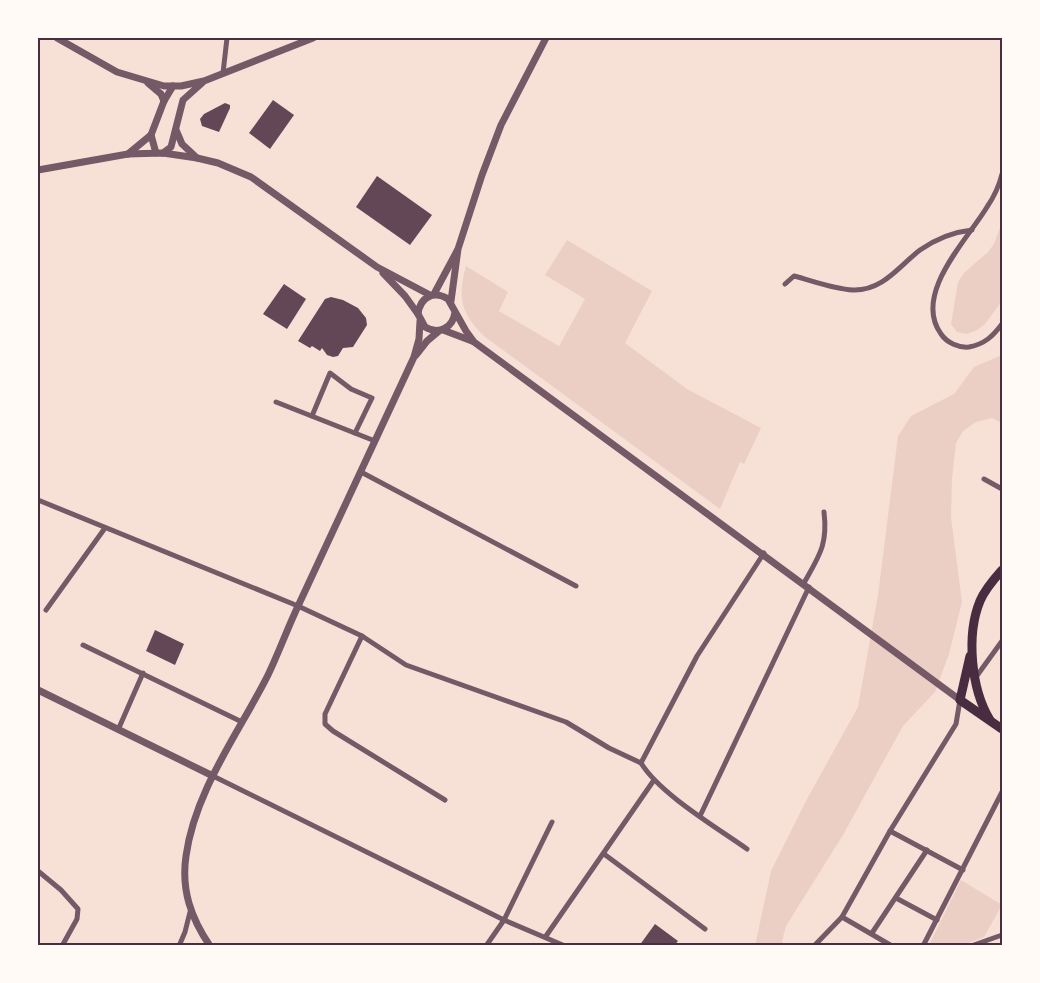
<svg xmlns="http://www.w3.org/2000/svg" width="1040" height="983" viewBox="0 0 1040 983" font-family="'Noto Serif',serif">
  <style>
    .green { fill: #ebcfc5 }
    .building { fill: #644757 }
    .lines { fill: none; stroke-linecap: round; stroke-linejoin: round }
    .minor { stroke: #755966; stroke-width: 5 }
    .tertiary { stroke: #755966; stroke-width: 7 }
    .primary { stroke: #4a2c40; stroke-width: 9 }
    .neatline { fill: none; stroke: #4a2c40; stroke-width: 2 }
  </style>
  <rect width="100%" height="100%" fill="#f7e1d7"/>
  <g class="green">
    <path d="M1002 222V301L985 324 977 330 967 334 957 332 951 324 958 282 964 273 988 252 994 244Z"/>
    <path d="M567 240 652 291 625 343 687 389 761 428 744 464 740 462 720 509 485 337C461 314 457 298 466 266L508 292 499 311 559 346 585 299 545 275Z"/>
    <path d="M1002 355V423L992 418 976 422 963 431 956 443 952 479 951 517 962 602 949 654 935 692 903 726 843 835 786 926 782 941 783 945 755 946 771 871 807 799 858 707 878 595 898 436 911 416 954 394 974 367Z"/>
    <path d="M961 880 1002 905 984 937 963 945H929Z"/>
  </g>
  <g class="building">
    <path d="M273 100 294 115 270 149 249 133Z"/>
    <path d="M225 103 230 105V108L219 132 202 126 200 119 204 114Z"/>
    <path d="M377 176 432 215 410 245 356 207Z"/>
    <path d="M284 284 306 299 287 329 263 314Z"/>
    <path d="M331 297 343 300 358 308 366 318 367 325 353 347 343 348 338 356 333 357 327 355 322 348 320 351 312 346 310 348 298 341 325 299Z"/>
    <path d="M155 630 184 644 175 665 146 651Z"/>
    <path d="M655 924 678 941 674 946H639Z"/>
  </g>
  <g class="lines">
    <g class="minor">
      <path d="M223 73 227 38"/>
      <path d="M1002 174C999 186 994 197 987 207 968 239 912 294 941 334 947 343 959 348 969 347 985 344 993 336 1002 324"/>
      <path d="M785 284 794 276C813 281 833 289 853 290 883 291 899 266 920 250 936 239 953 232 972 230"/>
      <path d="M276 402 375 441"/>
      <path d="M312 416 330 373 351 389 372 398 355 433"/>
      <path d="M361 472 576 586"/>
      <path d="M984 479 1002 489"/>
      <path d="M38 500 298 606 362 636 406 665 566 722 609 748 641 763"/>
      <path d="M804 583C819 556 828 545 824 512"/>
      <path d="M46 610 105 528"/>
      <path d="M362 636 325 714V724L333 731 445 800"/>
      <path d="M83 645 242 722"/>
      <path d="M976 677 1002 641"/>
      <path d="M118 730 143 673"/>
      <path d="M641 763 697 656 764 553"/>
      <path d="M641 763C660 794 716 827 747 849"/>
      <path d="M213 776 504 920 565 946"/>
      <path d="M700 816 809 587"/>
      <path d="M890 831 963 870"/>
      <path d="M604 854 705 929"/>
      <path d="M38 871 61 890 78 909 77 919 62 946"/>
      <path d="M896 898 937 920"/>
      <path d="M842 917 892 946"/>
      <path d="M872 933 927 850"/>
      <path d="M546 936 654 780"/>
      <path d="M179 946 185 932 190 912"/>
      <path d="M486 946 504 920 552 822"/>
      <path d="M814 946 842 917 890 831 956 724 960 700"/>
      <path d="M923 946 1002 792"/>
      <path d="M971 946 1002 935"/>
    </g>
    <g class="tertiary">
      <path d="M57 38 117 72 164 86H181L204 81 313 38"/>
      <path d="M148 83 161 94 164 101"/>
      <path d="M176 130 182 144 197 158"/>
      <path d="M151 135 156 153"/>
      <path d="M163 153 171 147 183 100 202 83"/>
      <path d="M128 154 151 135 164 101 173 86"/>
      <path d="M38 170 128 154 163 153 197 158 218 163 251 177 377 267 430 295"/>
      <path d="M383 273 405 296 418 314"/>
      <path d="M434 294 457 251"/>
      <path d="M451 301 458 249 482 175 501 125 546 38"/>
      <path d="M455 312C453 328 439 335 425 327L418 314C420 297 434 290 448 299L466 331 474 342 960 700"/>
      <path d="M443 330 472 341"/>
      <path d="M416 355 427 341 439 331"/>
      <path d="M38 690 213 776"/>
      <path d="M210 946C191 918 181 890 186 856 195 790 239 733 268 675 279 652 288 627 299 604 337 521 376 439 414 357L419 339 420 321"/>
    </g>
    <g class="primary">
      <path d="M970 656 960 700 1002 729"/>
      <path d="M990 720C971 689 966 635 980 601 985 589 994 579 1002 570"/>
    </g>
  </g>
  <rect width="1040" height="983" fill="none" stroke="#fffaf5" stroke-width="78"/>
  <rect x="39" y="39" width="962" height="905" class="neatline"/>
</svg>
